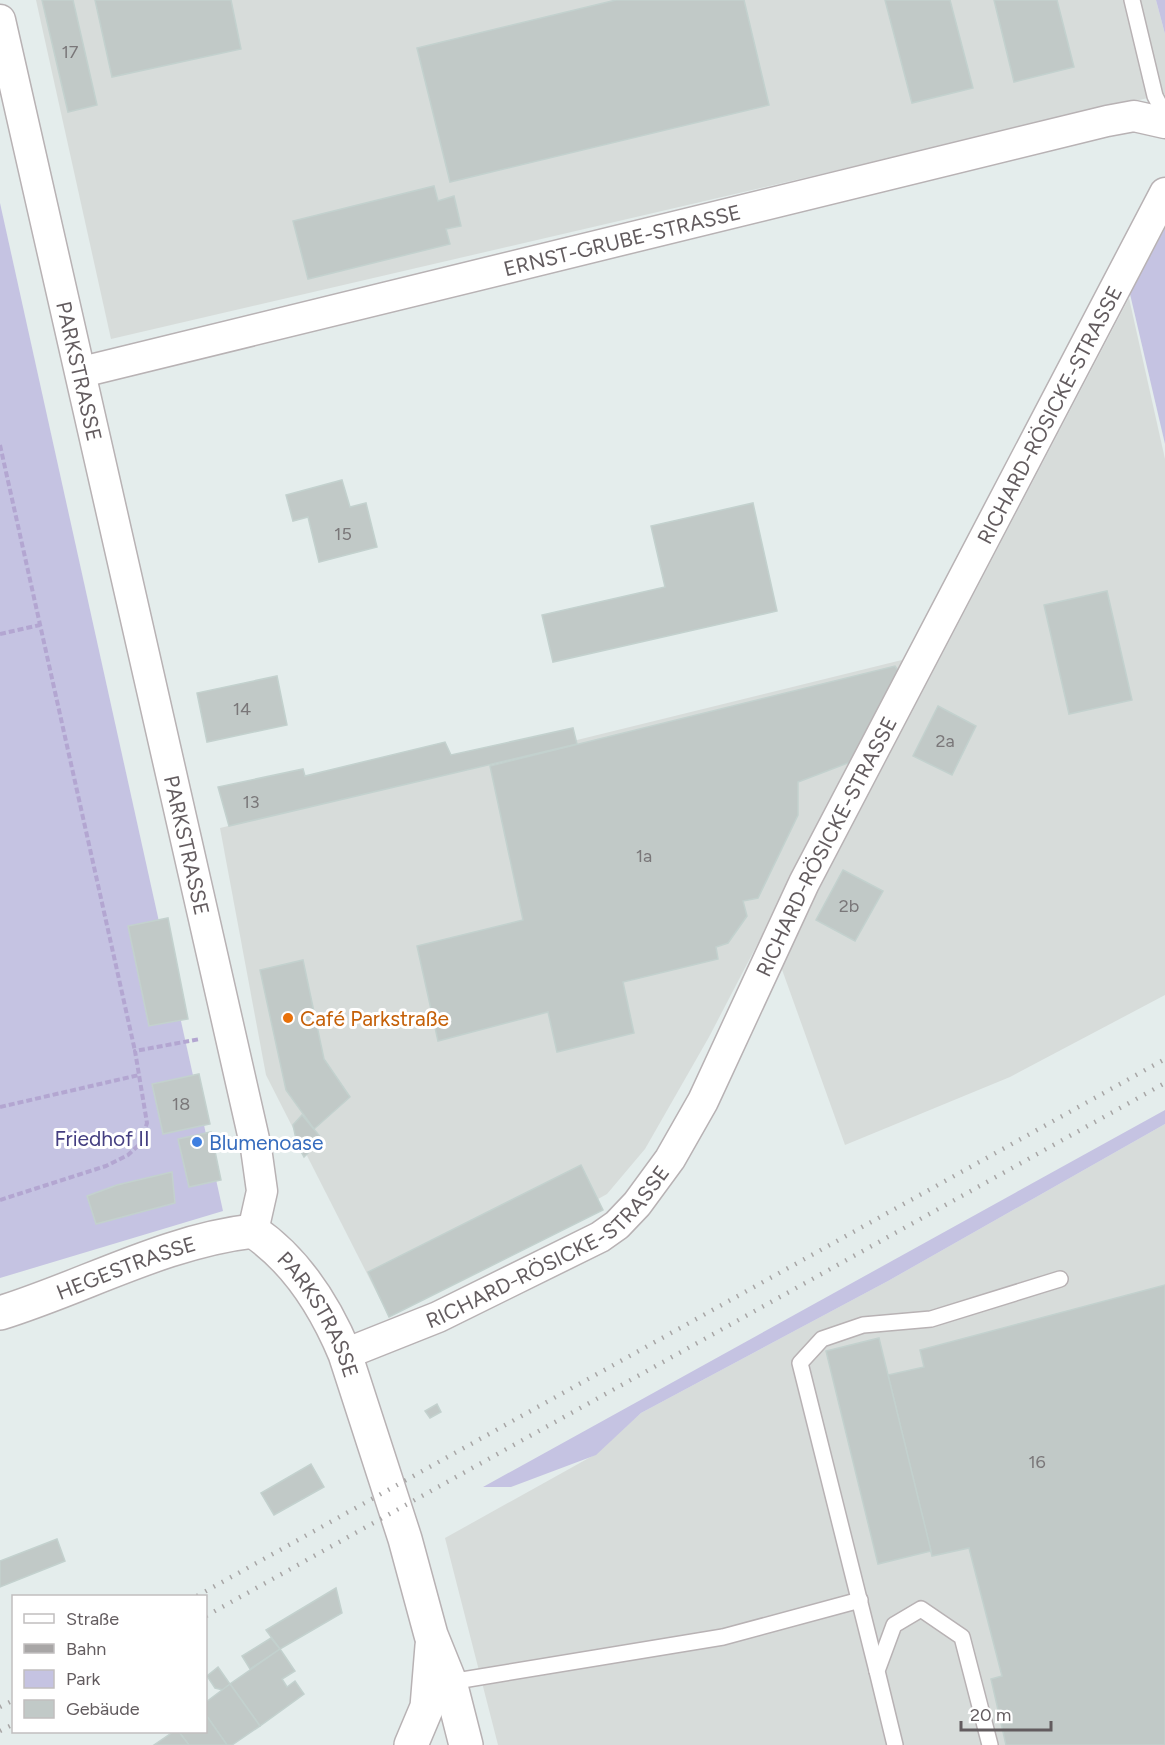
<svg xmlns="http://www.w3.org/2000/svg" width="1165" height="1745" viewBox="0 0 1165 1745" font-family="Figtree,sans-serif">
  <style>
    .industrial { fill: #d7dcda }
    .green { fill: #c5c3e2 }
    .building { fill: #c1c9c7; stroke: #c3d1ce; stroke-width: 1.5 }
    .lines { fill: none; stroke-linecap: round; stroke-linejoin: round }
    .service-casing { stroke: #b8b2b4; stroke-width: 18 }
    .minor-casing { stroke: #b8b2b4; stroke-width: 33 }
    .tertiary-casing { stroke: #b8b2b4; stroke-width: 36 }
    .path { stroke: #b3a6d1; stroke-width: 4; stroke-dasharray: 6 3; stroke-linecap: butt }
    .service { stroke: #fff; stroke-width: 15 }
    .minor { stroke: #fff; stroke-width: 30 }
    .tertiary { stroke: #fff; stroke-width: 33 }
    .rail { stroke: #a8a6a6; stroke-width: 4.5; stroke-dasharray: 1.5 8; stroke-linecap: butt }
    .food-dot { fill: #e8710a; stroke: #fff; stroke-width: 2 }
    .shop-dot { fill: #3f7fe0; stroke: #fff; stroke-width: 2 }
    .labels { text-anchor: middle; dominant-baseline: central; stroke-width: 6; stroke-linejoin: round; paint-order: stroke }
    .number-label { font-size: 18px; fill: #7a7779 }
    .street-label { font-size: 21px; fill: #635c5f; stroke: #fff }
    .food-label { font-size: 21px; fill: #c56008; stroke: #fff; text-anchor: start }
    .park-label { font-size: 21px; fill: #443e81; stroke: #fff }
    .shop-label { font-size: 21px; fill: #366cbe; stroke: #fff; text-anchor: start }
  </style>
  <rect width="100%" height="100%" fill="#e4edec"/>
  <g class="industrial">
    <path d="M36 0H1156L1165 34V94L111 339Z"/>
    <path d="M1129 298 1165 459V995L1010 1077 845 1145 780 964Z"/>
    <path d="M906 659 709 1037 645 1149 607 1194 389 1317 266 1075 220 828Z"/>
    <path d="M1165 1124V1745H498L445 1538 596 1454 641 1413 888 1281Z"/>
  </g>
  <g class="green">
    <path d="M1156 0H1165V34Z"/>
    <path d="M0 203 223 1211 0 1278Z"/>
    <path d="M1165 228V444L1130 294Z"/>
    <path d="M1165 1110V1124L888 1281 641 1413 596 1455 511 1487H483Z"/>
  </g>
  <g class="building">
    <path d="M42 0H73L97 105 68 112Z"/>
    <path d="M95 0H231L241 49 112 77Z"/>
    <path d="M616 0H744L769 105 450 182 417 48Z"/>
    <path d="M885 0H950L973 88 912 103Z"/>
    <path d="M994 0H1057L1074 67 1014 82Z"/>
    <path d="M434 186 438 201 454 196 461 226 446 229 450 244 308 279 293 221Z"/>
    <path d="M342 480 350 507 366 503 377 547 319 562 308 517 293 521 286 495Z"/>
    <path d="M753 503 777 611 553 662 542 615 665 587 651 526Z"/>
    <path d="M1107 591 1132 700 1069 714 1044 605Z"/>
    <path d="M895 666 901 675 853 761 798 782V815L758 898 743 901 747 916 728 943 716 947 718 959 623 982 634 1033 557 1052 548 1012 438 1041 417 946 523 920 490 766Z"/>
    <path d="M277 676 287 725 207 742 197 693Z"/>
    <path d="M938 706 976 726 952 775 913 756Z"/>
    <path d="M573 728 577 744 229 826 218 787 303 769 305 776 445 742 451 755Z"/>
    <path d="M843 870 883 891 855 941 816 920Z"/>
    <path d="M168 918 188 1019 149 1026 128 926Z"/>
    <path d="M303 960 324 1059 350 1097 314 1129 286 1090 260 970Z"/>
    <path d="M199 1074 210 1124 163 1134 152 1084Z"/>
    <path d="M302 1115 322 1139 304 1157 297 1144 293 1125Z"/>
    <path d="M211 1132 221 1180 189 1187 178 1139Z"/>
    <path d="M581 1165 603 1210 389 1317 368 1272Z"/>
    <path d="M172 1172 175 1203 96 1224 87 1196 117 1185Z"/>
    <path d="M1165 1285V1745H1006L991 1679 1002 1676 969 1548 932 1556 888 1375 924 1367 920 1350Z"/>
    <path d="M879 1338 931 1551 878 1564 826 1351Z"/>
    <path d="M437 1404 441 1412 430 1418 425 1411Z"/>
    <path d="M311 1464 324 1487 274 1515 261 1493Z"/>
    <path d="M57 1539 65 1561 0 1587V1561Z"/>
    <path d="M336 1588 342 1613 280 1649 266 1630Z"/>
    <path d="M271 1638 280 1649 250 1669 242 1656Z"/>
    <path d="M280 1649 295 1671 282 1679 287 1687 295 1681 304 1694 260 1726 230 1684Z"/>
    <path d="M218 1667 230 1684 223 1690 215 1688 207 1676Z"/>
    <path d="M230 1684 260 1726 232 1745H227L206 1715V1702Z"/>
    <path d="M206 1715 227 1745H189L179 1732H206Z"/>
    <path d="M173 1732H179L189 1745H154Z"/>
  </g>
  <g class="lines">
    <g class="service-casing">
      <g id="service">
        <path d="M1132 0 1155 96 1165 115"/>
        <path d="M877 1671 800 1363 822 1339 863 1325 931 1319 1060 1279"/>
        <path d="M450 1682 723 1637 860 1600"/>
        <path d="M895 1745 877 1671 894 1625 921 1609 962 1637 990 1745"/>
      </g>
    </g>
    <g class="minor-casing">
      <g id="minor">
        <path id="s1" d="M0 20 256 1148 262 1191 253 1231"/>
        <path id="s2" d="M82 372 1107 121 1134 116 1165 123"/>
        <path id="s3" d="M345 1354 438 1317 600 1237 617 1225 637 1204 670 1159 703 1101 804 883 1165 193"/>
      </g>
    </g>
    <g class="tertiary-casing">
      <g id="tertiary">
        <path id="s4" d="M0 1313C84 1287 165 1241 253 1231 297 1261 325 1306 345 1354L405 1539 431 1635 450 1682 466 1745"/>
        <path d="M411 1745 427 1707 432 1646"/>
      </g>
    </g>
    <g class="path">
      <path d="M0 445 135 1051"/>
      <path d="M0 634 40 625"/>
      <path d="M0 1107 139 1075 135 1051 200 1039"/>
      <path d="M0 1200 106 1166 128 1155 141 1143 147 1123 139 1075"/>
    </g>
    <use href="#service" class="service"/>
    <use href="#minor" class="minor"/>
    <use href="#tertiary" class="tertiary"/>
    <g class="rail">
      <path d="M197 1596 1165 1059"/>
      <path d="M206 1616 1165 1083"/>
      <path d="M0 1707 14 1700"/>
      <path d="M0 1731 14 1724"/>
    </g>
  </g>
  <circle class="food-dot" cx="288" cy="1018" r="6"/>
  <circle class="shop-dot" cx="197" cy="1142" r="6"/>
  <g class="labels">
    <g class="number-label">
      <text x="70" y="52">17</text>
      <text x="343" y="534">15</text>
      <text x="242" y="709">14</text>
      <text x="945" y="741">2a</text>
      <text x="251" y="802">13</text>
      <text x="644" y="856">1a</text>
      <text x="849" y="906">2b</text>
      <text x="181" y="1104">18</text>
      <text x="1037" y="1462">16</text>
    </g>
    <g class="street-label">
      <text stroke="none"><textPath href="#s2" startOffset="556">ERNST-GRUBE-STRASSE</textPath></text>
      <text stroke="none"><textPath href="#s1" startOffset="360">PARKSTRASSE</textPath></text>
      <text stroke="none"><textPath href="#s3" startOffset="1222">RICHARD-RÖSICKE-STRASSE</textPath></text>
      <text stroke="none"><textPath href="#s1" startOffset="846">PARKSTRASSE</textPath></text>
      <text stroke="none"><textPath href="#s3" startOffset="736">RICHARD-RÖSICKE-STRASSE</textPath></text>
      <text stroke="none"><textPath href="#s3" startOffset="232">RICHARD-RÖSICKE-STRASSE</textPath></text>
      <text stroke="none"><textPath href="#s4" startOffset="134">HEGESTRASSE</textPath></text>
      <text stroke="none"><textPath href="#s4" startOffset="375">PARKSTRASSE</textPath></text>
    </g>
    <g class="food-label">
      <text x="300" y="1018">Café Parkstraße</text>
    </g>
    <g class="park-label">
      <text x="102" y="1138">Friedhof II</text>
    </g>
    <g class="shop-label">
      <text x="209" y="1142">Blumenoase</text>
    </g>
  </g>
  <rect x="12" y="1595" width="195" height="138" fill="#ffffff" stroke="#c1bebf" stroke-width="1.5"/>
  <rect x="24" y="1614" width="30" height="9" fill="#ffffff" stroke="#c1bebf" stroke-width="1.5"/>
  <text x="66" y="1625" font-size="18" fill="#635c5f">Straße</text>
  <rect x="24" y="1644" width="30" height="9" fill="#a8a6a6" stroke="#c1bebf" stroke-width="1.5"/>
  <text x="66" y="1655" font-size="18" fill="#635c5f">Bahn</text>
  <rect x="24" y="1670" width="30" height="18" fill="#c5c3e2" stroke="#c1bebf" stroke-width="1.5"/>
  <text x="66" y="1685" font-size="18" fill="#635c5f">Park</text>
  <rect x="24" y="1700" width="30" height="18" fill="#c1c9c7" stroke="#c1bebf" stroke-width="1.5"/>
  <text x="66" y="1715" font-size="18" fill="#635c5f">Gebäude</text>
  <path d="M961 1721v9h90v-9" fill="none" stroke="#635c5f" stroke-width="3"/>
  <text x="970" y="1721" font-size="18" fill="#635c5f" stroke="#ffffff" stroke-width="4.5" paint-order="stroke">20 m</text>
</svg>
